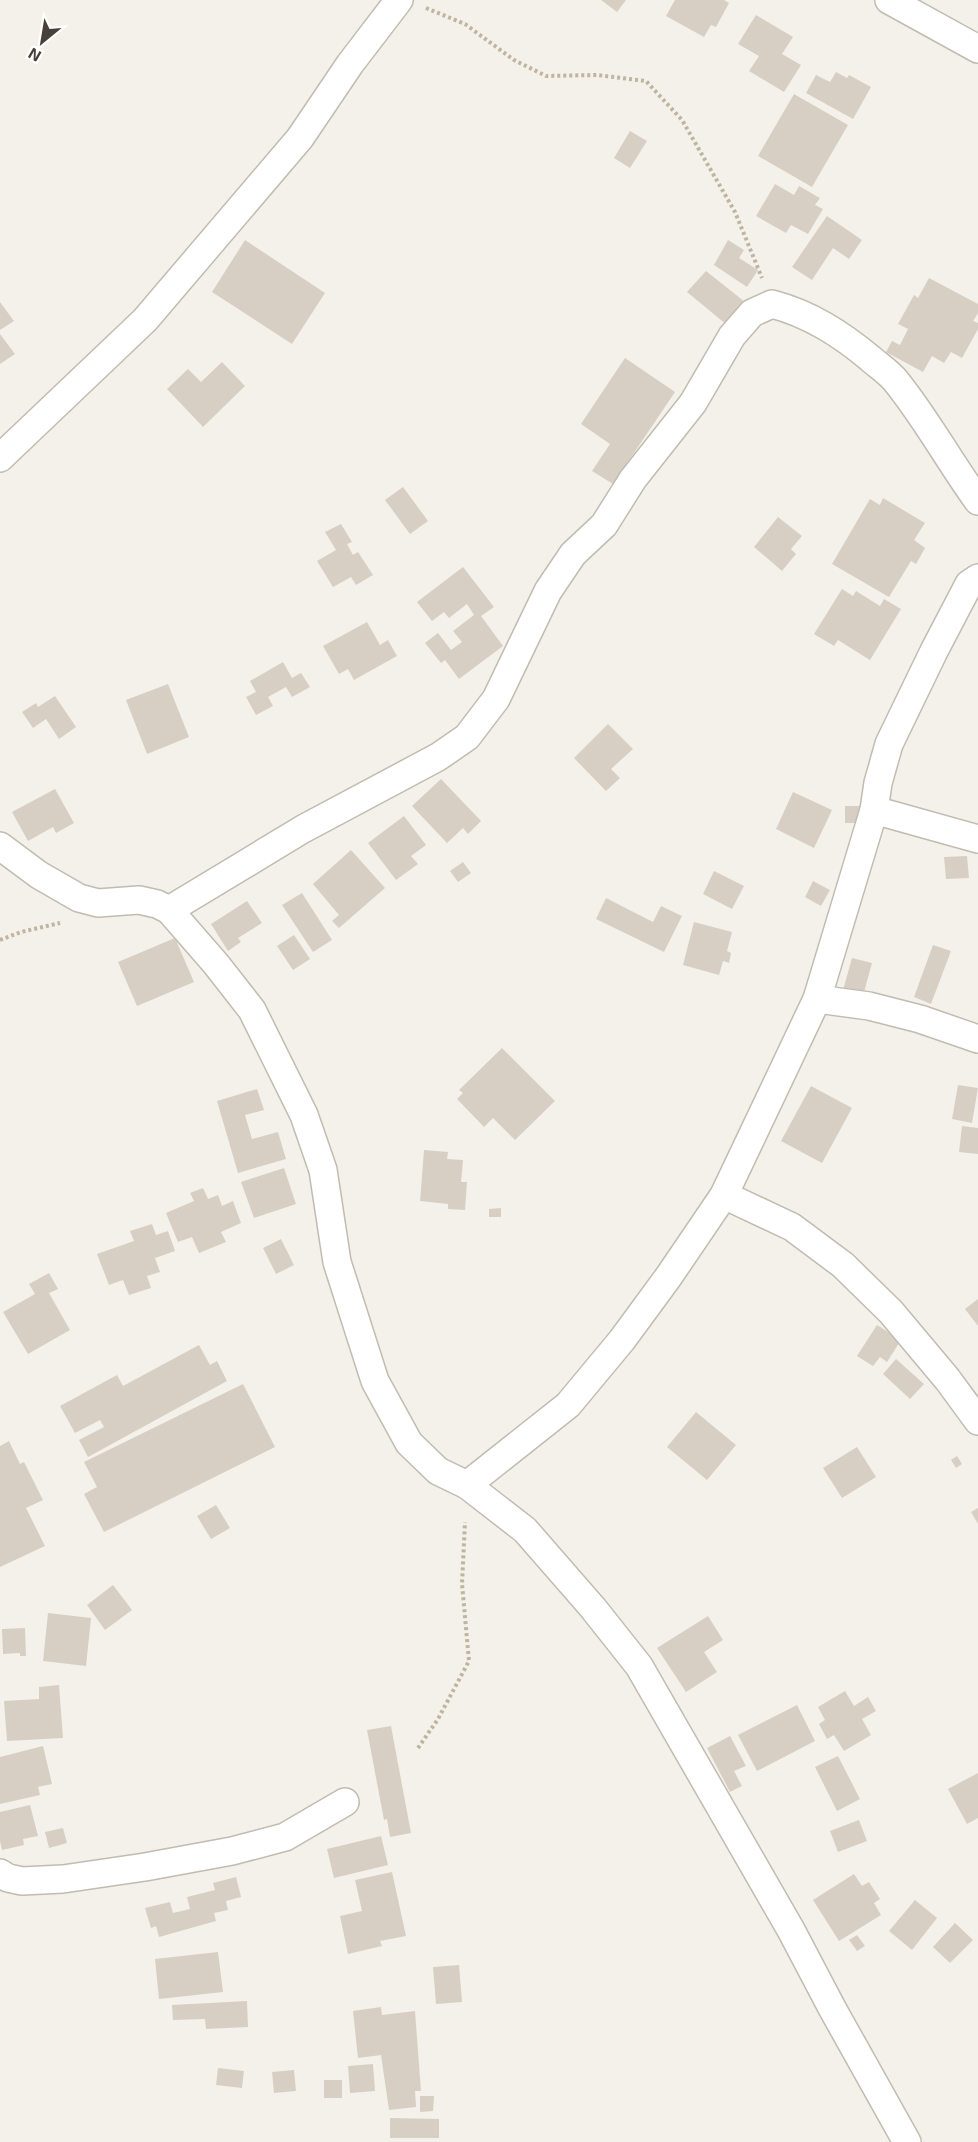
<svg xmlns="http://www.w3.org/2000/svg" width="978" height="2142" viewBox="0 0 978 2142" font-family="'Exo 2',sans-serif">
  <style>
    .building { fill: #d8cfc4 }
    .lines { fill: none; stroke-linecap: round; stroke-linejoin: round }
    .street-casing { stroke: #c2bbb0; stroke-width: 30 }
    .path { stroke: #bfb4a0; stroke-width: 4; stroke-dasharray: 3 3; stroke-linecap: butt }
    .street { stroke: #fff; stroke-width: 27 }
  </style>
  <rect width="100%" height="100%" fill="#f4f1ea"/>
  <g class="building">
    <path d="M601 0H626L617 12Z"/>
    <path d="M675 0H724L729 3 716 27 711 25 704 37 666 16Z"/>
    <path d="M756 15 793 37 782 54 801 65 784 92 749 71 759 56 738 44Z"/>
    <path d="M836 72 847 78 849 75 871 87 853 119 806 93 816 75 830 82Z"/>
    <path d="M794 94 848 125 812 187 758 156Z"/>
    <path d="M630 131 647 141 630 168 614 158Z"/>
    <path d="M775 184 794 195 799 186 820 198 815 205 823 209 808 234 791 225 786 233 756 216Z"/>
    <path d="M827 216 862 240 849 259 833 248 812 280 792 267Z"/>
    <path d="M245 240 325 293 292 344 212 292Z"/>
    <path d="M728 240 744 250 739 258 758 270 747 287 714 265Z"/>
    <path d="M706 271 745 302 727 325 687 292Z"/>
    <path d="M929 278 978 304V313L973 321 978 323V329L962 358 951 352 944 363 932 356 923 372 886 352 892 341 900 345 908 329 898 324 914 295 918 298Z"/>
    <path d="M0 302 14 321 0 330Z"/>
    <path d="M0 334 15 354 0 364Z"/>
    <path d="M625 358 675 392 613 484 592 471 610 444 581 424Z"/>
    <path d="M222 362 245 386 203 427 167 389 188 369 201 382Z"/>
    <path d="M403 487 428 521 410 534 385 500Z"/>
    <path d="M883 498 925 523 914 540 925 548 916 564 911 561 889 597 832 564 870 499 880 505Z"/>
    <path d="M778 517 802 536 791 549 796 554 782 571 754 547Z"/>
    <path d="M341 524 352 542 347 544 353 555 358 552 373 575 356 585 351 577 333 587 317 561 336 550 325 532Z"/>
    <path d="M463 567 494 607 481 616 503 646 459 679 445 660 441 663 425 643 438 633 451 650 462 642 453 631 474 615 467 604 449 618 444 612 432 621 417 602Z"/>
    <path d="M842 589 853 596 856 591 880 606 884 599 901 609 870 660 838 640 834 646 814 634Z"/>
    <path d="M367 622 380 645 388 640 397 656 354 680 348 669 339 674 323 646Z"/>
    <path d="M283 662 292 678 301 673 310 687 292 697 286 687 268 697 273 706 256 715 246 697 256 692 250 681Z"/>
    <path d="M168 684 189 737 147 754 126 700Z"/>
    <path d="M55 696 76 727 59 739 46 719 33 728 22 712 36 703 38 707Z"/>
    <path d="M608 724 633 749 611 769 620 778 606 791 574 758Z"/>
    <path d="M441 779 481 821 468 834 463 828 447 843 412 806Z"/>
    <path d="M55 789 74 823 56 833 53 827 28 841 12 812Z"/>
    <path d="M793 792 832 810 814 848 776 829Z"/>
    <rect x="845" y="806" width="18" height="17"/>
    <path d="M404 816 426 845 411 856 418 864 396 880 368 843Z"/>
    <path d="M351 850 385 888 339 928 332 921 339 915 313 884Z"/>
    <path d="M967 856 969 878 946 879 944 857Z"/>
    <path d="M463 862 471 873 458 882 450 871Z"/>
    <path d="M714 871 744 886 732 909 703 894Z"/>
    <path d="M813 881 830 890 821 906 805 897Z"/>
    <path d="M302 893 332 940 313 952 282 905Z"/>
    <path d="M606 898 653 922 661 906 682 916 664 952 596 919Z"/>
    <path d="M247 901 262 923 238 938 241 942 228 951 211 924Z"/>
    <path d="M694 922 732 932 727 951 731 953 729 963 723 961 719 975 683 965Z"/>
    <path d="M294 935 310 959 293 970 277 946Z"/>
    <path d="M175 938 194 982 137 1006 118 962Z"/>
    <path d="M933 945 951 951 931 1004 914 997Z"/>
    <path d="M852 958 872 963 863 996 843 990Z"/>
    <path d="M502 1048 555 1101 515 1140 493 1118 484 1127 457 1099 463 1093 459 1090Z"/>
    <path d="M958 1085 978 1088 972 1123 952 1119Z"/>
    <path d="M811 1086 852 1108 822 1163 781 1141Z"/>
    <path d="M257 1089 264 1110 245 1115 252 1139 278 1132 286 1159 238 1173 217 1101Z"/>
    <path d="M962 1126 978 1128V1154L959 1152Z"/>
    <path d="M424 1150 448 1152 447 1159 463 1160 461 1182H467L465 1210 448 1209V1204L420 1201Z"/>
    <path d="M284 1168 296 1204 254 1218 241 1182Z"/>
    <path d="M203 1188 208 1199 218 1195 222 1206 233 1201 241 1223 221 1232 226 1242 199 1253 192 1237 178 1242 166 1213 194 1201 190 1193Z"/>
    <path d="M501 1208V1217H489V1209Z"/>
    <path d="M152 1224 156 1235 168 1231 175 1251 155 1258 160 1272 147 1276 151 1288 129 1295 123 1280 109 1285 97 1254 134 1241 130 1231Z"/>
    <path d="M281 1239 294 1265 276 1274 263 1248Z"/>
    <path d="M49 1273 58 1289 49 1293 70 1330 28 1354 3 1312 35 1294 29 1284Z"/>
    <path d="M978 1299V1326L965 1309Z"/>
    <path d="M877 1325 901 1340 887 1362 880 1357 873 1366 857 1356Z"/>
    <path d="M199 1345 210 1365 217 1361 227 1381 88 1457 79 1440 104 1427 100 1420 75 1433 60 1406 117 1375 123 1386Z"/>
    <path d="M896 1359 924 1384 910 1399 883 1374Z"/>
    <path d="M243 1384 275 1447 104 1532 84 1494 97 1487 84 1462Z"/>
    <path d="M696 1412 736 1445 707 1480 667 1447Z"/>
    <path d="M9 1441 20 1464 24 1462 43 1500 26 1508 45 1546 0 1567V1446Z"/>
    <path d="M857 1447 876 1477 842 1498 823 1468Z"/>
    <path d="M957 1456 962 1464 956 1468 951 1460Z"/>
    <path d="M216 1505 230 1528 211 1539 197 1516Z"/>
    <path d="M978 1508V1524L971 1512Z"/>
    <path d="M113 1585 132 1610 105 1630 87 1605Z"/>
    <path d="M48 1613 91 1618 86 1666 43 1661Z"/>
    <path d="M708 1616 723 1640 704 1652 717 1672 686 1692 657 1648Z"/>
    <path d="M25 1628 26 1656H20V1653L3 1654 2 1629Z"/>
    <path d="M59 1685 63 1738 7 1741 4 1701 39 1699V1687Z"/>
    <path d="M845 1691 854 1706 868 1697 876 1711 862 1719 871 1735 844 1751 834 1735 827 1739 819 1724 825 1720 818 1707Z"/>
    <path d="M797 1705 815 1741 757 1771 738 1735Z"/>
    <path d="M391 1726 411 1833 390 1837 387 1819 384 1820 367 1730Z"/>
    <path d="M730 1736 746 1766 734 1771 742 1786 730 1792 707 1748Z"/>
    <path d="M43 1746 52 1784 38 1787 40 1795 0 1804V1757Z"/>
    <path d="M838 1756 860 1799 837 1811 815 1767Z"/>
    <path d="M978 1773V1818L967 1824 948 1789Z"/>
    <path d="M30 1805 38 1836 23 1839 24 1845 2 1850 0 1841V1812Z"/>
    <path d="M859 1820 867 1841 838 1852 830 1831Z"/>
    <path d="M63 1828 67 1843 49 1848 45 1832Z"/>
    <path d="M381 1836 388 1865 334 1878 327 1849Z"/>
    <path d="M392 1872 406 1936 380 1941 382 1946 348 1954 340 1916 362 1911 355 1880Z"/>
    <path d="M854 1874 862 1886 869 1882 880 1899 874 1903 881 1915 839 1941 813 1900Z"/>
    <path d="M236 1877 241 1897 226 1901 228 1910 214 1913 216 1921 159 1937 156 1926 151 1928 145 1908 170 1902 173 1913 190 1909 187 1897 215 1890 213 1883Z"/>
    <path d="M915 1900 937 1918 912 1950 889 1931Z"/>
    <path d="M955 1923 973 1940 950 1963 933 1947Z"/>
    <path d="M857 1935 865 1946 857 1951 849 1940Z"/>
    <path d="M218 1952 223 1992 159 1999 155 1959Z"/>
    <path d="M459 1965 462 2002 436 2004 433 1967Z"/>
    <path d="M247 2001 248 2027 206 2029 205 2019 173 2020 172 2005Z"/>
    <path d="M381 2007 382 2015 415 2011 421 2091H415L416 2107 389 2110 381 2055 358 2058 353 2011Z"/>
    <path d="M373 2064 375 2091 350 2093 348 2066Z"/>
    <path d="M218 2068 244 2071 242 2088 216 2085Z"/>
    <path d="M294 2070 296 2091 274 2093 272 2072Z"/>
    <rect x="324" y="2080" width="18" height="18"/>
    <path d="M420 2096H434L433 2111 420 2112Z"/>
    <path d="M390 2118 439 2119V2138H390Z"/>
  </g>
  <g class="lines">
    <g class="street-casing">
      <g id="street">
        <path d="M889 0 978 49"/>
        <path d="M0 458 145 320 300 138 350 64 399 0"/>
        <path d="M874 810 978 839"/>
        <path d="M0 846 39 875 79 898 98 903 139 900 157 904 169 910 216 964 252 1010 304 1115 323 1170 337 1262 375 1381 409 1443 438 1471 467 1485 525 1530 593 1608 639 1666 791 1930 832 2008 907 2142"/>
        <path d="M169 910 303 829 438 757 467 737 496 699 548 591 573 554 604 525 633 479 693 403 732 336 752 313 772 304C810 314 841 334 871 359 879 366 888 372 895 380 926 418 949 461 978 501"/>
        <path d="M817 999 869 1006 920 1019 978 1039"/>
        <path d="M724 1195 792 1227 843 1265 891 1312 948 1380 978 1421"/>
        <path d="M467 1485 568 1405 622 1340 669 1276 724 1195 817 999 874 810 878 783 889 744 934 651 969 584 978 578"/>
        <path d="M0 1873 8 1878 22 1881 63 1879 145 1867 232 1851 285 1837 345 1802"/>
      </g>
    </g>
    <g class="path">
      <path d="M426 8 465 24 514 60 546 76 597 75 646 81 682 120 735 212 762 278"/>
      <path d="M0 940 21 932 60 923"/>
      <path d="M418 1748 438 1719 469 1661 462 1584 465 1522"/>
    </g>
    <use href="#street" class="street"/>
  </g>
  <g transform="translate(42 42) rotate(210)" stroke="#ffffff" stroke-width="4.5" paint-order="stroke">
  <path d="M0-4.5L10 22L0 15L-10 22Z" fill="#474139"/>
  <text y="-9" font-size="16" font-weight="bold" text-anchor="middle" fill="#474139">N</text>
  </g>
</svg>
